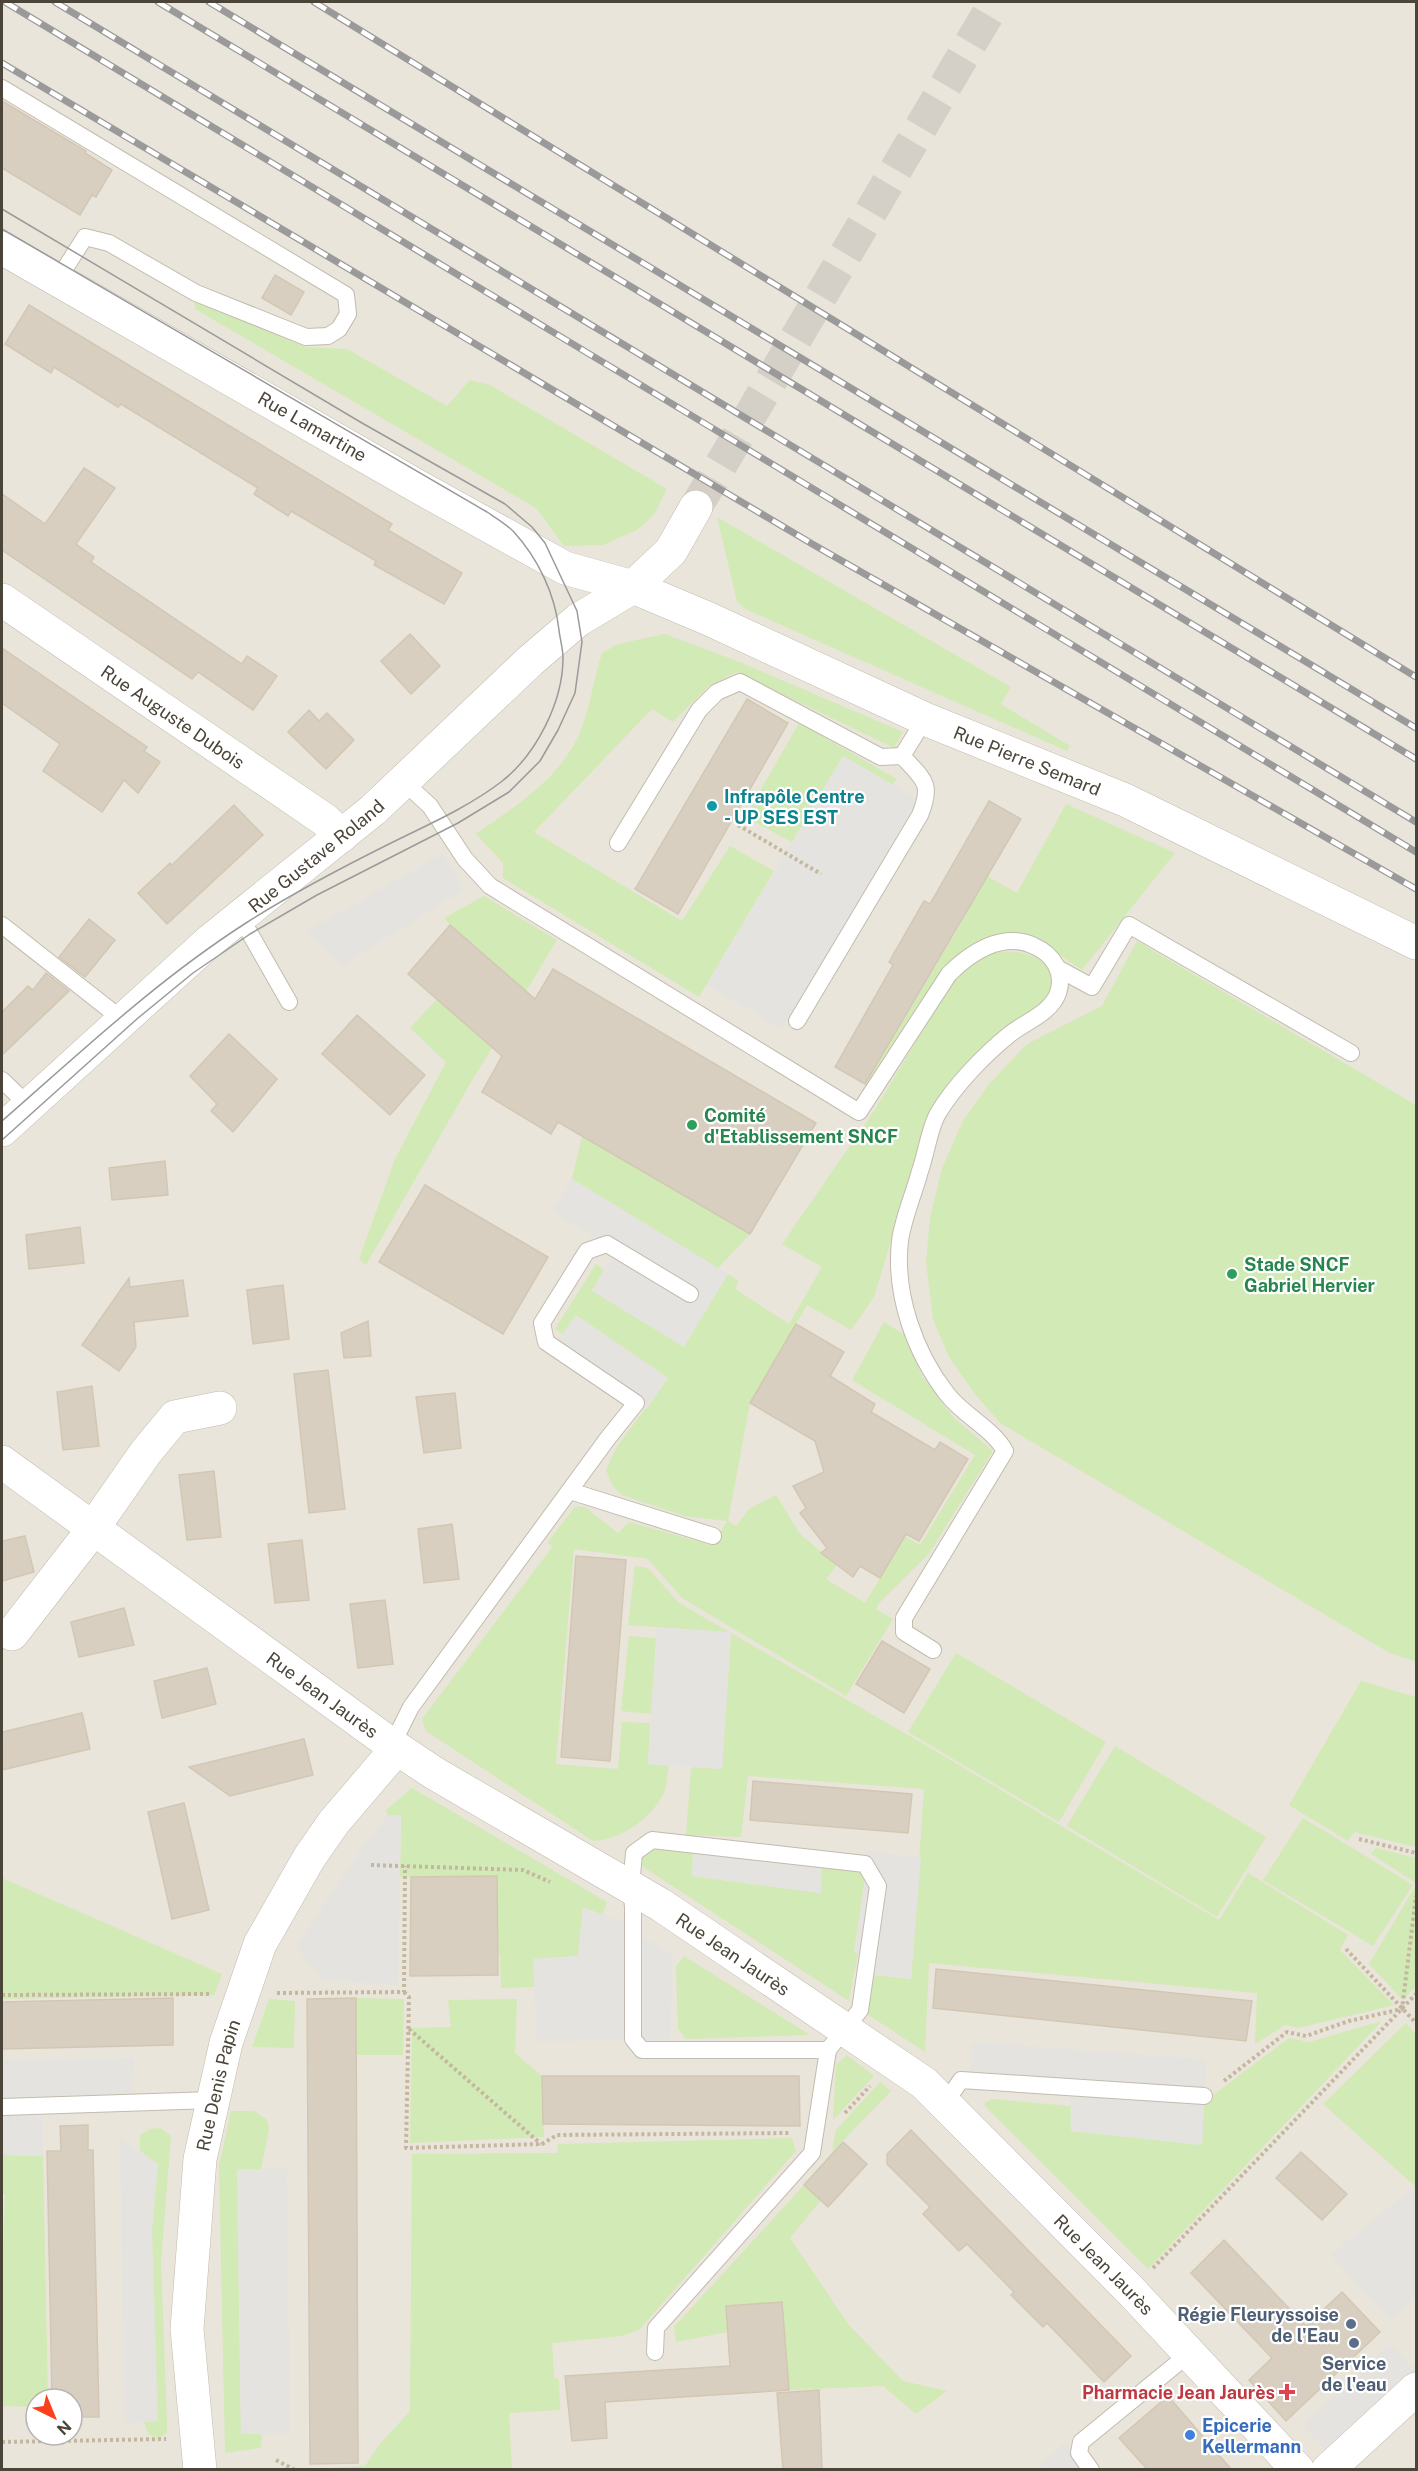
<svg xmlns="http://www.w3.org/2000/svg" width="1418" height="2471" viewBox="0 0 1418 2471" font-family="'Public Sans',sans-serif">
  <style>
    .residential { fill: #eae5da; fill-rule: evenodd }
    .green { fill: #d2eab5 }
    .parking { fill: #e5e3e0 }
    .building { fill: #d8cfc1; stroke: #d3c7b4; stroke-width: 1.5 }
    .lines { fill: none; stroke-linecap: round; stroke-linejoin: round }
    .minor-tunnel { stroke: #d4d0c8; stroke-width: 33; stroke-dasharray: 33 16; stroke-linecap: butt }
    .service-casing { stroke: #c2bbae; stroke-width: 18 }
    .minor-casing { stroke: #c2bbae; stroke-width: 34 }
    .path { stroke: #c4b79f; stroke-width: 4; stroke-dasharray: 3 3; stroke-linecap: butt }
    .service { stroke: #fff; stroke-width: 16 }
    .minor { stroke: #fff; stroke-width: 33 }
    .tram { stroke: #9a9a9a; stroke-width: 1.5 }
    .rail-casing { stroke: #9a9a9a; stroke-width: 7 }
    .rail { stroke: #fff; stroke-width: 4.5; stroke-dasharray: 14; stroke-linecap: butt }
    .culture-dot { fill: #0f9aa8; stroke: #fff; stroke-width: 2 }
    .leisure-dot { fill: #2e9e5b; stroke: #fff; stroke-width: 2 }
    .service-dot { fill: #5c6f8a; stroke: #fff; stroke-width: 2 }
    .health-dot { fill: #e0444e; stroke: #fff; stroke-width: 2 }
    .shop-dot { fill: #3f7fe0; stroke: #fff; stroke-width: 2 }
    .labels { text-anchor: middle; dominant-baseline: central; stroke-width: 4.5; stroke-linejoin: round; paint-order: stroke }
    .street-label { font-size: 18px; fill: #4b4439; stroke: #fff }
    .culture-label { font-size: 18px; font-weight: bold; fill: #0d838f; stroke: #fff; text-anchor: start }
    .leisure-label { font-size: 18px; font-weight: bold; fill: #27864d; stroke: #fff; text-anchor: start }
    .service-label { font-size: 18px; font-weight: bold; fill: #4e5e75; stroke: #fff; text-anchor: end }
    .health-label { font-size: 18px; font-weight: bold; fill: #be3a42; stroke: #fff; text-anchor: end }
    .shop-label { font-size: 18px; font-weight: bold; fill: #366cbe; stroke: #fff; text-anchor: start }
  </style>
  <rect width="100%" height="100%" fill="#f6f3ec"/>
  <path class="residential" d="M2 2H1416V2469L2 2470ZM36 2399H72V2435H36Z"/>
  <g class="green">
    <path d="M194 300 306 347 347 349 447 406 470 380 490 385 667 489 654 515 637 530 603 545 564 546 536 508 195 309Z"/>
    <path d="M717 517 1011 687 1001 704 1070 746 1067 751 747 610 737 602Z"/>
    <path d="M665 634 742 663 903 732 894 748 736 672 709 686 673 722 652 709 534 832 682 921 730 846 774 871 699 997 503 878V863L476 834C515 806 556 782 578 737 590 711 593 680 602 653L618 644Z"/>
    <path d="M799 723 897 779 892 785 843 756 792 842 745 817Z"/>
    <path d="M1066 804 1175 853 1082 970 1033 937 978 942 869 1086 865 1084 962 922 961 921 987 876 1017 893Z"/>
    <path d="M484 896 557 940 470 1084 366 1265 359 1259 395 1159 446 1062 410 1028 437 999 450 925 444 918Z"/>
    <path d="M1137 941 1416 1105V1662L1388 1652 1000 1423 974 1393 949 1357 933 1319 926 1263 930 1218 942 1168 963 1121 989 1084 1027 1044 1102 1006Z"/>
    <path d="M1000 951C1028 952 1035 953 1054 973L1052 993 1044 1005 1010 1027 970 1059 930 1112 874 1297 851 1330 807 1305 750 1403 728 1521 736 1526 749 1509 776 1495 800 1534 837 1565 826 1579 865 1603 905 1537 920 1545 975 1455 852 1380 884 1322 905 1335 922 1376 954 1418 993 1451 928 1555 879 1603 876 1609 893 1619 846 1696 682 1598 648 1559 574 1549 556 1764 618 1769 622 1722 650 1723 648 1764 669 1766C667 1774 667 1786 664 1793 651 1819 621 1840 593 1841L426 1731 422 1719 553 1546 547 1543 575 1507H585L618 1533 629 1522 713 1545 727 1521 684 1516 622 1495 612 1485 606 1470 616 1448 668 1378 576 1315 562 1334 555 1329 596 1264 604 1270 592 1290 683 1346 728 1274 739 1281 735 1289 789 1324 822 1267 782 1244 874 1111 954 979 978 959Z"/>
    <path d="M582 1136 750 1234 718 1268 572 1179Z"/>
    <path d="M635 1566 648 1568 679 1603 927 1746 1219 1920 1248 1873 1348 1935 1340 1950 1394 2005 1298 2028 1285 2025 1255 2044 1257 1993 929 1963 925 2052 867 2014 873 1975 911 1979 924 1789 748 1776 741 1837 686 1835 691 1767 722 1769 731 1633 628 1625Z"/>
    <path d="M629 1636 656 1638 651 1714 621 1711Z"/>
    <path d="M956 1653 1106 1742 1059 1822 908 1732Z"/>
    <path d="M1361 1681 1416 1697V1847L1354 1832 1348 1841 1289 1805Z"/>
    <path d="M1115 1746 1266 1837 1217 1917 1067 1826Z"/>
    <path d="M412 1788 607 1902 602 1915 583 1908 578 1956 534 1959V1987L501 1988 500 1954 497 1953 496 1876 400 1877 401 1816 388 1815 386 1810Z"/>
    <path d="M1303 1818 1413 1885 1373 1946 1263 1880Z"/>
    <path d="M1376 1848 1416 1858V1883L1371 1854Z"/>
    <path d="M651 1849 693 1851 692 1876 820 1893 822 1866 866 1873 854 1952 858 1953 849 2001 637 1863 639 1855Z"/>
    <path d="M2 1878 222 1974 214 1995 2 1999Z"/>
    <path d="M1416 1885V1986L1403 2000 1369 1964Z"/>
    <path d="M684 1956 810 2035 686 2039 678 2029 676 1966Z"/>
    <path d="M356 1998 404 1999 403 2055H356Z"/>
    <path d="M269 1999 295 2001 294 2048 252 2047Z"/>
    <path d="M517 1999 515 2053 542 2076 544 2137 410 2143 412 2028 451 2027 448 2000Z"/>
    <path d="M1382 2021 1148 2269 985 2106V2102L992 2099 1071 2106 1072 2131 1202 2145 1204 2102 1289 2038 1309 2042Z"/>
    <path d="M1406 2023 1416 2035 1415 2186 1323 2104Z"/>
    <path d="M847 2055 874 2076 833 2120 836 2065Z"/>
    <path d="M880 2082 891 2091 832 2152 836 2130Z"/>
    <path d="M231 2111H254L267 2120 269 2130 261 2169 237 2170 241 2434H262L261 2448 225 2453 219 2166Z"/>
    <path d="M160 2128 171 2136 161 2262 167 2420V2433L158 2438 148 2434 144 2422 152 2229 158 2164 140 2151V2135L150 2129Z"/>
    <path d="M792 2138 796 2151 640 2329 622 2336 552 2343 554 2377 559 2380 560 2410 509 2413 512 2469H312L365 2466 380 2444 410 2411 412 2154 557 2153 558 2144Z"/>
    <path d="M2 2155 43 2156 48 2399H36V2407L2 2406V2279L5 2194H2Z"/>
    <path d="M804 2185 821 2200 790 2238 849 2325 903 2381 947 2391 916 2414 883 2386 789 2390 782 2302 726 2306 728 2332 676 2342 674 2327Z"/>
  </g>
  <g class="parking">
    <path d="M843 756 918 799 782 1029 707 985Z"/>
    <path d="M442 854 465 889 343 965 307 931Z"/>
    <path d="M572 1179 728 1274 684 1347 592 1291 616 1250 552 1211Z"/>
    <path d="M576 1315 668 1378 646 1410 553 1347Z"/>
    <path d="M657 1627 731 1632 722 1769 648 1764Z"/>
    <path d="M388 1815H401L398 1985 323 1980 296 1947 365 1844Z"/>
    <path d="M694 1843 822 1859 821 1893 692 1876Z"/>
    <path d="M869 1851 921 1858 911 1979 865 1974 868 1954 854 1952Z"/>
    <path d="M583 1907 633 1926V1932L673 1955 670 2039 537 2042 533 1959 578 1956Z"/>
    <path d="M972 2042 1206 2059 1202 2145 1071 2131 1070 2087 970 2081Z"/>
    <path d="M134 2058 131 2102 43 2105V2156L2 2155V2060Z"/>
    <path d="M120 2138 158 2164 152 2229 158 2421 125 2424Z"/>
    <path d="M237 2169H287L290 2433 241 2434Z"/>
    <path d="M1416 2185V2297L1391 2320 1331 2255Z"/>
    <path d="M1390 2344 1416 2372V2389L1337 2462 1303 2426Z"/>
    <path d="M1065 2443 1079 2453 1091 2469 1039 2470 1038 2468Z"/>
  </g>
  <g class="building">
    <path d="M2 101 86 151 85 153 112 170 96 197 92 195 80 215 2 168Z"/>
    <path d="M275 275 304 292 291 315 262 298Z"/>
    <path d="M29 305 392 524 388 530 462 573 444 604 374 565 376 561 291 511 288 516 254 494 258 488 121 404 118 407 54 367 51 373 5 344Z"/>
    <path d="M84 468 115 488 76 544 94 557 91 562 242 664 247 656 277 676 253 710 198 672 192 679 2 550V494L45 524Z"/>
    <path d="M410 634 440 666 411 694 381 661Z"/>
    <path d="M2 648 147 747 144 751 160 762 138 793 124 780 102 812 43 771 60 744 2 703Z"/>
    <path d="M747 699 788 723 678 914 635 889Z"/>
    <path d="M309 710 319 721 327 713 354 740 326 769 288 732Z"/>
    <path d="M989 801 1021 819 865 1084 835 1067 893 965 889 962 924 901 930 904Z"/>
    <path d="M234 805 263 835 167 924 138 893 170 863 172 865Z"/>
    <path d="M89 919 115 940 85 977 59 957Z"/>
    <path d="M450 925 535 999 553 969 816 1123 750 1234 558 1122 551 1134 482 1092 502 1056 408 974Z"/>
    <path d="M46 973 69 991 2 1055V1012L28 986 33 990Z"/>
    <path d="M357 1015 425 1075 390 1115 322 1054Z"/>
    <path d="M229 1034 277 1079 233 1132 211 1111 217 1104 190 1076Z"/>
    <path d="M165 1161 168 1195 112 1200 109 1168Z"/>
    <path d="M425 1185 548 1257 503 1334 379 1262Z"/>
    <path d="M80 1227 84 1263 29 1269 26 1235Z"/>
    <path d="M129 1278 130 1287 183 1280 188 1316 134 1322 136 1347 119 1371 82 1345Z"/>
    <path d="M283 1285 289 1339 253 1344 247 1290Z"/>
    <path d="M368 1321 371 1356 344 1358 341 1333Z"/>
    <path d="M796 1324 844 1352 830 1376 875 1404 871 1412 935 1450 940 1442 968 1459 919 1541 906 1534 880 1578 860 1566 853 1577 821 1553 827 1548 800 1513 806 1508 793 1486 824 1472 815 1441 750 1403Z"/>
    <path d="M328 1370 345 1509 309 1513 294 1374Z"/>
    <path d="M92 1386 99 1446 63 1450 57 1392Z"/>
    <path d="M455 1393 461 1448 424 1453 416 1397Z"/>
    <path d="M214 1471 221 1537 187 1540 179 1475Z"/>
    <path d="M452 1524 459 1579 424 1583 418 1529Z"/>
    <path d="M25 1536 34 1572 2 1581V1541Z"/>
    <path d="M302 1540 309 1600 275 1603 268 1544Z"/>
    <path d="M576 1556 626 1560 610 1761 561 1757Z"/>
    <path d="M385 1600 393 1664 358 1668 350 1604Z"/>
    <path d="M124 1608 134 1645 79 1657 71 1622Z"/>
    <path d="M882 1641 930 1669 904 1713 856 1684Z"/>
    <path d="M207 1668 216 1704 162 1718 154 1681Z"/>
    <path d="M82 1713 90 1749 2 1770V1732Z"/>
    <path d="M304 1739 313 1775 230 1796 189 1767Z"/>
    <path d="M753 1781 912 1794 908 1833 750 1820Z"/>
    <path d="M184 1803 209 1910 172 1919 148 1812Z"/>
    <path d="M497 1876 498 1975 410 1976 411 1877Z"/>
    <path d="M936 1969 1252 2001 1246 2041 933 2008Z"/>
    <path d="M173 1998V2045L2 2049V2002Z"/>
    <path d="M356 1998 358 2463 310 2464 307 1999Z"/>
    <path d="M542 2076H799L800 2126 543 2124Z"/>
    <path d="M88 2125V2150H93L99 2417H72V2399H52L47 2151H61L60 2126Z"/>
    <path d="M911 2130 1131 2356 1104 2382 1047 2323 1043 2327 1011 2295 1014 2292 967 2244 959 2251 923 2214 930 2207 887 2164V2154Z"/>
    <path d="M843 2142 867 2164 828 2207 804 2185Z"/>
    <path d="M1301 2152 1347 2194 1322 2220 1276 2178Z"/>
    <path d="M1224 2240 1306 2326 1342 2292 1380 2332 1286 2421 1249 2380 1272 2358 1191 2273Z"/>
    <path d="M782 2302 789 2390 605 2402 607 2438 572 2441 565 2376 730 2366 726 2306Z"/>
    <path d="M819 2390 822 2469H783L777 2393Z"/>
    <path d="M1168 2396 1231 2469H1147L1119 2438Z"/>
  </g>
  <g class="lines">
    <path class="minor-tunnel" d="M696 507 995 2"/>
    <g class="service-casing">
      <g id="service">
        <path d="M2 88 346 295 348 314 339 329 328 336 306 337 196 293 109 243 85 237 57 281"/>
        <path d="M902 756 925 719"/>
        <path d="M404 782 430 806 465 859 490 886 859 1112 949 974C971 952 1003 931 1034 946 1053 954 1065 973 1058 993 1051 1013 1025 1022 1010 1034 984 1055 954 1086 937 1115 929 1131 926 1154 920 1171 914 1194 903 1218 900 1241 894 1295 915 1353 947 1394 964 1416 992 1428 1005 1451L904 1618V1632L933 1650"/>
        <path d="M618 843 699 710 717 692 740 682 881 757 902 756C924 780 933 783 920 815L797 1021"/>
        <path d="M240 916 289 1002"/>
        <path d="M2 925 124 1021"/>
        <path d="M1059 969 1092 987 1129 925 1351 1053"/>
        <path d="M2 1080 29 1106"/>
        <path d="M570 1491 713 1536"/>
        <path d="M392 1745 411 1707 608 1438 636 1403 546 1342 542 1323 587 1251 607 1244 690 1294"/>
        <path d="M652 1840 865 1864 878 1886 860 2010 828 2050H642L633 2039V1907L631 1887 634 1853Z"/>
        <path d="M945 2103 961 2080 1204 2096"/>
        <path d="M2 2107 213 2100"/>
        <path d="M655 2352 656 2328 812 2153 828 2050"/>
        <path d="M1091 2470 1079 2453 1081 2442 1190 2353"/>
      </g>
    </g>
    <g class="minor-casing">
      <g id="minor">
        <path id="s1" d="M2 248 417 486 565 568 633 587 709 619 925 719 1125 800 1416 943"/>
        <path id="s2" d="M2 600 325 820 341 836"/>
        <path id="s3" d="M2 1130 211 940 373 810 530 661 578 620 633 587 671 551 696 507"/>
        <path id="s4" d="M2 1462 392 1745 434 1773 661 1905 924 2083 1131 2291 1298 2470"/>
        <path d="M12 1634 84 1541 146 1452 175 1417 220 1408"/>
        <path id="s5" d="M200 2470 187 2329 200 2159 226 2043 260 1944 309 1858 334 1822 387 1760 392 1745"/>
        <path d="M1328 2470 1416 2389"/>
      </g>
    </g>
    <g class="path">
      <path d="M738 825 821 874"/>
      <path d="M1359 1839 1416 1853"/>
      <path d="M371 1865 523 1870 550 1882"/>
      <path d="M1346 1949 1416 2023"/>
      <path d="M404 1992 409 1997 406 2148 542 2144 557 2135 790 2133"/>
      <path d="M277 1993 404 1992 405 1866"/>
      <path d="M2 1995 209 1994"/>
      <path d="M409 2029 541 2144"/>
      <path d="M1224 2081 1287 2032 1306 2036 1349 2021 1402 2009 1416 1896"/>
      <path d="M845 2113 870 2086"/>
      <path d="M1153 2268 1416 1994"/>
      <path d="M2 2442 166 2439"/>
      <path d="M276 2460 295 2470"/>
      <path d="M139 2468V2470"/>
    </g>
    <use href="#service" class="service"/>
    <use href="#minor" class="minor"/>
    <g class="tram">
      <path d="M2 209 362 423 505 504 532 527 545 543 577 611 582 642 575 693 558 730 540 761 509 792 458 823 317 895 250 934 193 973 138 1018 2 1140"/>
      <path d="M2 229 487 512C496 518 506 524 513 531 538 558 555 594 559 630 560 639 563 649 563 658 563 702 536 755 501 782 467 808 425 826 387 845 339 869 291 894 246 923 157 980 81 1052 2 1121"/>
    </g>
    <g class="rail-casing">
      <g id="rail">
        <path d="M5 2 1416 852"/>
        <path d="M55 2 1416 822"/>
        <path d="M158 2 1416 759"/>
        <path d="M209 2 1416 728"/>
        <path d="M314 2 1416 677"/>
        <path d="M2 63 814 545 1416 889"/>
      </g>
    </g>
    <use href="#rail" class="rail"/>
  </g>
  <circle class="culture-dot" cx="712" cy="806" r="6"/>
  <g class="leisure-dot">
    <circle cx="692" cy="1125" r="6"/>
    <circle cx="1232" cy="1274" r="6"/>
  </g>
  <g class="service-dot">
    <circle cx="1351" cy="2324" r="6"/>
    <circle cx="1354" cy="2343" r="6"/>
  </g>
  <path class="health-dot" d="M1284 2383h6v6h6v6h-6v6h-6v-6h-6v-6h6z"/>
  <circle class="shop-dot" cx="1190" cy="2435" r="6"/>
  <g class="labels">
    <g class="street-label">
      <text stroke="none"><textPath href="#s1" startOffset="358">Rue Lamartine</textPath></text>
      <text stroke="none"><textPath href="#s2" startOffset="207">Rue Auguste Dubois</textPath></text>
      <text stroke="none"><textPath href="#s1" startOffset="1149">Rue Pierre Semard</textPath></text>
      <text stroke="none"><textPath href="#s3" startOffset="417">Rue Gustave Roland</textPath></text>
      <text stroke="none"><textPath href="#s4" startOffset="396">Rue Jean Jaurès</textPath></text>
      <text stroke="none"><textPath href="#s4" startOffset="882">Rue Jean Jaurès</textPath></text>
      <text stroke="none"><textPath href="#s5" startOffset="388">Rue Denis Papin</textPath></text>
      <text stroke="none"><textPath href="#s4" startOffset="1368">Rue Jean Jaurès</textPath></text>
    </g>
    <g class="culture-label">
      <text x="724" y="796">Infrapôle Centre<tspan x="724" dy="21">- UP SES EST</tspan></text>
    </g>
    <g class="leisure-label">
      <text x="704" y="1115">Comité<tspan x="704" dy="21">d'Etablissement SNCF</tspan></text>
      <text x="1244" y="1264">Stade SNCF<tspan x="1244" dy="21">Gabriel Hervier</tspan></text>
    </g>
    <g class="service-label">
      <text x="1339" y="2314">Régie Fleuryssoise<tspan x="1339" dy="21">de l'Eau</tspan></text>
      <text x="1354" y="2363" text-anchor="middle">Service<tspan x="1354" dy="21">de l'eau</tspan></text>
    </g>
    <g class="health-label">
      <text x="1275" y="2392">Pharmacie Jean Jaurès</text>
    </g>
    <g class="shop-label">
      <text x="1202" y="2425">Epicerie<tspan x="1202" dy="21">Kellermann</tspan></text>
    </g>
  </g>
  <rect width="1418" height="2471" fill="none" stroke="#4b4439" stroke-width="6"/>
  <g transform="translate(54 2417) rotate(137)"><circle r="28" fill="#ffffff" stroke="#b7b4b0" stroke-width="1.5"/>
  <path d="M0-4.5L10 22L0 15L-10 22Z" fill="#fc3f1d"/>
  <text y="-9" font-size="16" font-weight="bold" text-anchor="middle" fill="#4b4439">N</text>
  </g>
</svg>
